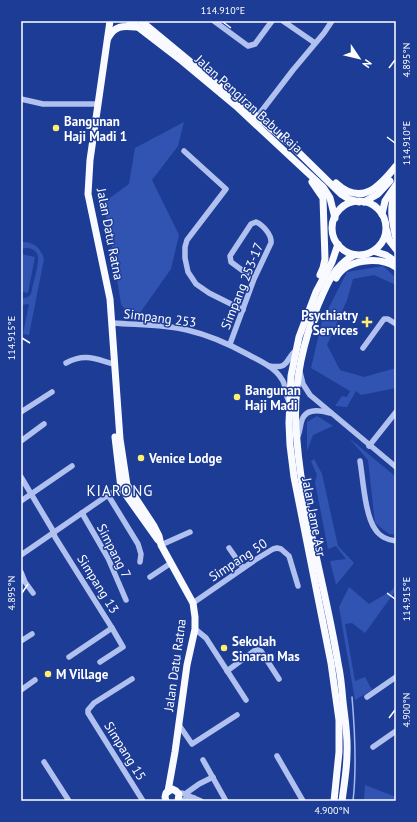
<svg xmlns="http://www.w3.org/2000/svg" width="417" height="822" viewBox="0 0 417 822" font-family="'PT Sans',sans-serif">
  <style>
    .green { fill: #3154b3 }
    .lines { fill: none; stroke-linecap: round; stroke-linejoin: round }
    .stream { stroke: #a4b9f1; stroke-width: 1.5 }
    .minor { stroke: #b0c1ef; stroke-width: 5.5 }
    .major { stroke: #f8faff; stroke-width: 7 }
    .ticks { fill: none; stroke: #fff; stroke-width: 1.5 }
    .poi-dot { fill: #feef6f; stroke: #1d3c95; stroke-width: 1.5 }
    .labels { text-anchor: middle; dominant-baseline: central; stroke-width: 3; stroke-linejoin: round; paint-order: stroke }
    .street-label { font-size: 13px; fill: #fff; stroke: #1d3c95 }
    .poi-label { font-size: 13px; font-weight: bold; fill: #fff; stroke: #1d3c95; text-anchor: start }
    .quarter-label { font-size: 15px; letter-spacing: 1px; fill: #fff; stroke: #1d3c95 }
    .neatline { fill: none; stroke: #fff; stroke-width: 1.5 }
    .ticks-label { font-size: 10px; text-anchor: middle; fill: #fff }
  </style>
  <rect width="100%" height="100%" fill="#1d3c95"/>
  <g class="green">
    <path d="M184 122 178 146 152 180 179 235 171 269 137 317 129 315 121 304 109 230 103 203 129 184 135 148Z"/>
    <path d="M21 242C33 241 41 248 44 259L29 335 23 334 29 304 21 305V299L28 297 31 294C33 282 38 269 38 258 38 249 28 246 21 249Z"/>
    <path d="M21 254 35 257 28 293 21 291Z"/>
    <path d="M383 266 396 278V285L374 275 353 279 347 300 327 345 340 370 364 377 396 368V388L361 395 356 391 347 407 335 406 342 396 347 397 350 391 311 368 322 321 347 272Z"/>
    <path d="M317 416 333 426 313 435 307 451V422Z"/>
    <path d="M349 438 396 477V535L389 534 375 523 368 460Z"/>
    <path d="M314 459 322 474 338 546 354 563 336 585 330 561 346 559 336 546 328 549 315 482 317 475 311 461Z"/>
    <path d="M396 586V590L365 633 352 623 345 624 355 681 365 677 372 690 355 700 339 607 349 587 369 604 391 591Z"/>
    <path d="M365 785 396 797V801H364Z"/>
  </g>
  <g class="lines">
    <path class="stream" d="M352 697C355 732 357 766 353 801"/>
    <g class="minor">
      <path d="M214 21 248 46 255 44 272 21"/>
      <path d="M283 21 315 43"/>
      <path d="M21 99 43 104H98"/>
      <path d="M257 117 293 70 324 33 332 21"/>
      <path d="M184 151 226 189 187 240 185 247V258L188 272 196 284 209 293 243 310"/>
      <path d="M113 323C137 325 163 324 187 330 209 335 229 344 249 355 260 361 274 367 281 378 287 385 284 394 289 401"/>
      <path d="M230 344 254 279 271 243C272 235 263 225 256 222L251 224 230 256 231 262 254 279"/>
      <path d="M363 348 384 319H388L396 324"/>
      <path d="M66 363C85 353 95 359 114 364"/>
      <path d="M269 366C291 369 284 360 296 350"/>
      <path d="M300 372 303 384 310 395 396 467"/>
      <path d="M21 412 52 392"/>
      <path d="M298 436C300 431 300 426 302 420 306 408 320 410 330 413"/>
      <path d="M21 441 44 424"/>
      <path d="M369 446 396 412"/>
      <path d="M360 461C363 479 365 515 375 529 379 536 388 540 396 541"/>
      <path d="M21 477 52 529 55 537 112 628 123 647 100 662"/>
      <path d="M108 495 138 544 141 554 140 562"/>
      <path d="M21 501 72 466"/>
      <path d="M82 513 108 558 126 600"/>
      <path d="M161 545 190 532"/>
      <path d="M229 548 243 568"/>
      <path d="M21 555 108 495 125 486"/>
      <path d="M21 572 25 582 33 593"/>
      <path d="M150 577 171 563"/>
      <path d="M193 603 255 560 273 549 277 548 281 549 289 556 298 586"/>
      <path d="M195 629 206 638 246 700"/>
      <path d="M21 641 32 634"/>
      <path d="M69 657 112 628"/>
      <path d="M227 671 254 651 258 650 261 651 279 679"/>
      <path d="M132 679 94 703 88 710V713L143 801"/>
      <path d="M21 690 35 680"/>
      <path d="M367 697 396 677"/>
      <path d="M179 725 192 744 237 715"/>
      <path d="M373 747 396 731"/>
      <path d="M277 756 303 801"/>
      <path d="M203 760 226 801"/>
      <path d="M44 762 69 801"/>
      <path d="M182 793 201 801"/>
      <path d="M185 794 199 784 213 777"/>
      <path d="M178 801 194 798"/>
    </g>
    <g class="major">
      <path d="M110 21 90 160 88 194 110 299 120 439 127 485 154 526 159 536 161 545 193 603 195 617V629L187 665 175 752 168 791"/>
      <path d="M130 21 182 61 236 106 323 187 330 198 335 218"/>
      <path d="M141 21 290 144 341 194 349 199 359 202"/>
      <path d="M108 38C115 25 123 26 136 27"/>
      <path d="M312 182 323 198 325 259 323 268 320 275"/>
      <path d="M336 183C362 207 380 186 396 166"/>
      <path d="M396 192C388 206 393 224 396 239"/>
      <circle cx="359" cy="228" r="27"/>
      <path d="M364 202 378 194 390 181"/>
      <path d="M382 214 385 201 396 185"/>
      <path d="M387 231 389 240 396 249"/>
      <path d="M373 251 386 255 396 262"/>
      <path d="M336 278C346 259 379 256 396 267"/>
      <path d="M115 437 121 488 158 540"/>
      <path d="M166 801 165 797 166 793 172 789 176 791 179 794 178 801"/>
      <path d="M334 801 339 752V720L331 663 294 477 290 445 289 423 291 376 299 337 316 292 332 262 338 244"/>
      <path d="M342 801C344 785 347 769 347 753 348 736 345 719 343 702 342 689 341 676 338 663 326 589 303 516 297 441 292 395 301 347 318 305 327 284 334 266 354 255"/>
    </g>
  </g>
  <path class="ticks" d="M223 22 231 28M389 68 395 60M387 137 395 143M22 338 30 343M22 593 28 584M387 593 395 599M389 718 395 710M332 800 337 792"/>
  <g class="poi-dot">
    <circle cx="56" cy="128" r="4"/>
    <path d="M365 316h4v4h4v4h-4v4h-4v-4h-4v-4h4z"/>
    <circle cx="237" cy="397" r="4"/>
    <circle cx="141" cy="458" r="4"/>
    <circle cx="224" cy="648" r="4"/>
    <circle cx="48" cy="674" r="4"/>
  </g>
  <g class="labels">
    <g class="street-label">
      <text transform="translate(249 104) rotate(42)">Jalan Pengiran Babu Raja</text>
      <text transform="translate(110 234) rotate(79)">Jalan Datu Ratna</text>
      <text transform="translate(242 286) rotate(-68)">Simpang 253-17</text>
      <text transform="translate(160 318) rotate(7)">Simpang 253</text>
      <text transform="translate(314 517) rotate(79)">Jalan Jame 'Asr</text>
      <text transform="translate(114 551) rotate(63)">Simpang 7</text>
      <text transform="translate(238 560) rotate(-33)">Simpang 50</text>
      <text transform="translate(98 584) rotate(58)">Simpang 13</text>
      <text transform="translate(175 665) rotate(-82)">Jalan Datu Ratna</text>
      <text transform="translate(125 751) rotate(58)">Simpang 15</text>
    </g>
    <g class="poi-label">
      <text x="64" y="121">Bangunan<tspan x="64" dy="15">Haji Madi 1</tspan></text>
      <text x="358" y="315" text-anchor="end">Psychiatry<tspan x="358" dy="15">Services</tspan></text>
      <text x="245" y="390">Bangunan<tspan x="245" dy="15">Haji Madi</tspan></text>
      <text x="149" y="458">Venice Lodge</text>
      <text x="232" y="641">Sekolah<tspan x="232" dy="15">Sinaran Mas</tspan></text>
      <text x="56" y="674">M Village</text>
    </g>
    <g class="quarter-label">
      <text x="120" y="490">KIARONG</text>
    </g>
  </g>
  <rect width="417" height="822" fill="none" stroke="#1d3c95" stroke-width="44"/>
  <g transform="translate(359 58) rotate(125)" stroke="#1d3c95" stroke-width="3" paint-order="stroke">
  <path d="M0-3L7 15L0 10L-7 15Z" fill="#ffffff"/>
  <text y="-6" font-size="11" font-weight="bold" text-anchor="middle" fill="#ffffff">N</text>
  </g>
  <rect x="22" y="22" width="373" height="778" class="neatline"/>
  <g class="ticks-label">
    <text x="223" y="14">114.910°E</text>
    <text transform="translate(406 60) rotate(-90)" y="4">4.895°N</text>
    <text transform="translate(406 143) rotate(-90)" y="4">114.910°E</text>
    <text transform="translate(11 338) rotate(-90)" y="4">114.915°E</text>
    <text transform="translate(11 593) rotate(-90)" y="4">4.895°N</text>
    <text transform="translate(406 599) rotate(-90)" y="4">114.915°E</text>
    <text transform="translate(406 710) rotate(-90)" y="4">4.900°N</text>
    <text x="332" y="814">4.900°N</text>
  </g>
</svg>
